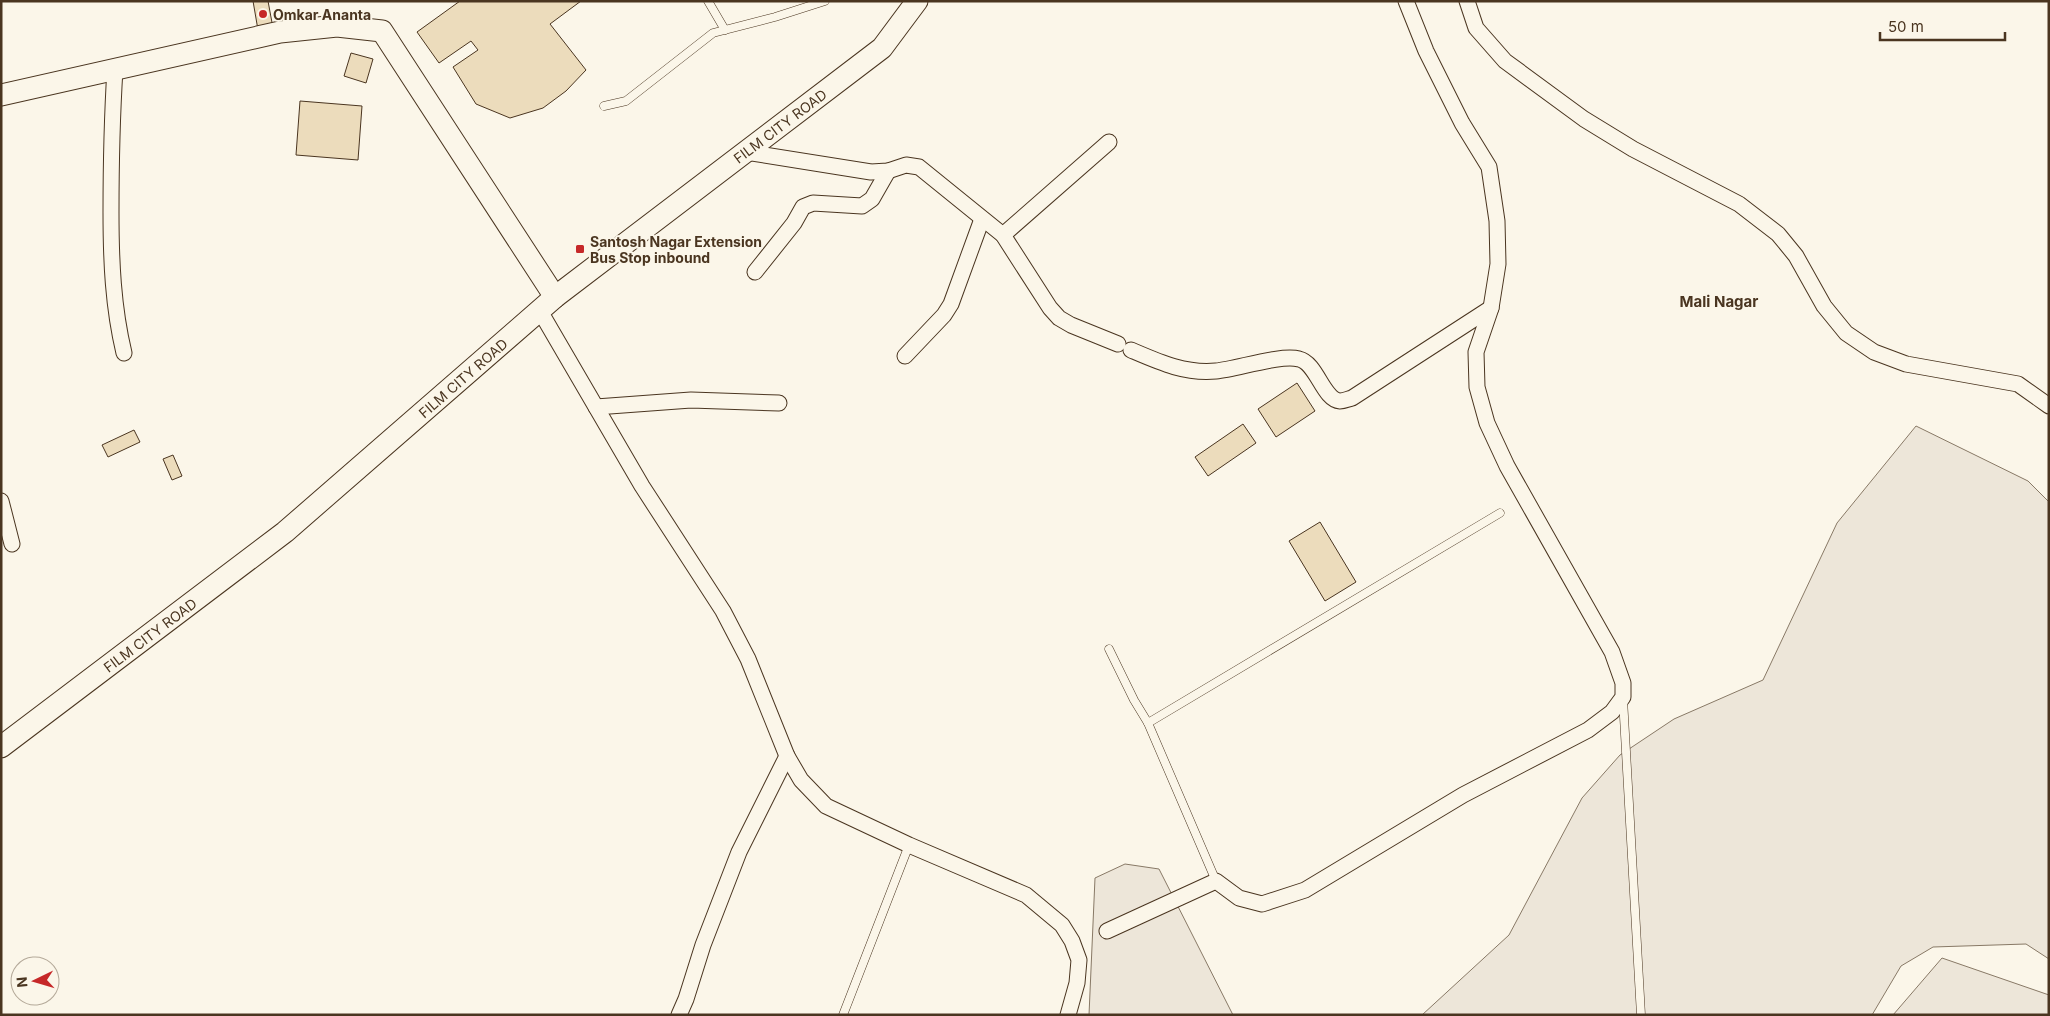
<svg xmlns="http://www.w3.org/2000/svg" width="2050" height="1016" viewBox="0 0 2050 1016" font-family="Inter,sans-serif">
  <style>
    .green { fill: #ede6d9; stroke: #887966 }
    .building { fill: #ecdcbc; stroke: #4a3520 }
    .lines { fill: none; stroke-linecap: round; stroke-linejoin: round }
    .lane-casing { stroke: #4a3520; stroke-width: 9 }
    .street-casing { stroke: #4a3520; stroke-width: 17 }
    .secondary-casing { stroke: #4a3520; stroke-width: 23 }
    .lane { stroke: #fbf6e9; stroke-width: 8 }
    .street { stroke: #fbf6e9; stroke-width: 15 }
    .secondary { stroke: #fbf6e9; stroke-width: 21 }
    .poi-dot { fill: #c62828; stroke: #fbf6e9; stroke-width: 2 }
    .labels { text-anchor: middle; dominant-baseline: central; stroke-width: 4; stroke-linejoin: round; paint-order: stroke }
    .poi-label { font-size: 14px; font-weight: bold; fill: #4a3520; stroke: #fbf6e9; text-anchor: start }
    .street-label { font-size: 14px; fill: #4a3520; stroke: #fbf6e9 }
    .neighbourhood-label { font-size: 15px; font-weight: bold; fill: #4a3520; stroke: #fbf6e9 }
  </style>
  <rect width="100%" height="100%" fill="#fbf6e9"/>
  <g class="green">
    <path d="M1916 426 2028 481 2049 502V959L2026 944 1933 947 1901 966 1872 1015H1422L1509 935 1582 798 1620 755 1674 719 1763 680 1837 523Z"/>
    <path d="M1125 864 1159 869 1233 1015H1089L1095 878Z"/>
    <path d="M1942 958 2049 995V1015H1893Z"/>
  </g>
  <g class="building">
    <path d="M253 1H268L273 28 258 30Z"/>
    <path d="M460 1H581L550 24 586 70 566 91 543 108 510 118 476 104 453 67 478 50 471 41 439 63 417 32Z"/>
    <path d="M351 53 373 59 366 83 344 76Z"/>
    <path d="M300 101 362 106 358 160 296 155Z"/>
    <path d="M1297 383 1315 411 1276 437 1258 409Z"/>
    <path d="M1243 424 1256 443 1208 476 1195 457Z"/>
    <path d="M134 430 140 442 108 457 102 445Z"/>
    <path d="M173 455 182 476 172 480 163 459Z"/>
    <path d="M1320 522 1356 582 1325 601 1289 541Z"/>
  </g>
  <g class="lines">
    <g class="lane-casing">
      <g id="lane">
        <path d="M708 1 725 30"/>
        <path d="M604 106 626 101 713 33 775 17 825 1"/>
        <path d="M1109 649 1134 700 1148 723 1216 881"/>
        <path d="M1623 699 1641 1015"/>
        <path d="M1148 723 1500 513"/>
        <path d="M843 1015 909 845"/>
      </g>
    </g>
    <g class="street-casing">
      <g id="street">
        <path d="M1467 1 1476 28 1505 61 1584 119 1633 149 1739 204 1778 234 1796 256 1824 306 1846 333 1874 352 1906 364 2018 384 2049 406"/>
        <path d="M115 69C112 117 111 165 111 213 111 261 113 307 124 353"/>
        <path d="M746 152 871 172 888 171 906 165 919 167 1003 235 1050 308 1059 318 1071 325 1118 344"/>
        <path d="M1003 235 1109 142"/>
        <path d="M755 272 794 223 803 207 813 203 862 206 872 199 888 171"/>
        <path d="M540 311 642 486 723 611 748 659 787 756 801 780 826 806 909 845 1026 895 1062 925 1072 941 1079 960 1077 983 1068 1015"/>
        <path d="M1131 350C1159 362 1185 374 1216 371 1237 369 1281 354 1299 359 1317 363 1323 400 1340 401 1344 401 1348 399 1352 398L1491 308"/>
        <path d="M905 356 944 315 951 304 982 219"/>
        <path d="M596 407 691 400 779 403"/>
        <path d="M1 501 12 544"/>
        <path d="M1107 931 1216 881 1239 898 1262 904 1305 890 1463 795 1588 730 1612 712 1623 697V683L1612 652 1507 466 1487 423 1477 387 1476 352 1491 308 1498 264 1497 221 1489 167 1462 123 1426 51 1406 1"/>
        <path d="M679 1015 686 999 703 945 739 852 787 756"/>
      </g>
    </g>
    <g class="secondary-casing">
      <g id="secondary">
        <path d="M1 95 280 32 337 26 382 31 555 297"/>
        <path d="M1 747 285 532 555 297 882 48 917 1"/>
      </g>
    </g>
    <use href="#lane" class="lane"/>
    <use href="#street" class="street"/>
    <use href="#secondary" class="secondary"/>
  </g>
  <g class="poi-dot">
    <circle cx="263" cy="14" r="5"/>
    <rect x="575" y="244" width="10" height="10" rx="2.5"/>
  </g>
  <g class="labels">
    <g class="poi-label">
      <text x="273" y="14">Omkar Ananta</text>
      <text x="590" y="241">Santosh Nagar Extension<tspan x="590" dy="16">Bus Stop inbound</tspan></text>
    </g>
    <g class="street-label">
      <text transform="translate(780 126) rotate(-37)">FILM CITY ROAD</text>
      <text transform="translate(463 378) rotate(-41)">FILM CITY ROAD</text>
      <text transform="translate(150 635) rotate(-37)">FILM CITY ROAD</text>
    </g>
    <g class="neighbourhood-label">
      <text x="1719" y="301">Mali Nagar</text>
    </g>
  </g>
  <rect width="2050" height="1016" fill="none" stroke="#4a3520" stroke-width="5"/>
  <g transform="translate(35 981) rotate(265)"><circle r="24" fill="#fbf6e9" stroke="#b4a999"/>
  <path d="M0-4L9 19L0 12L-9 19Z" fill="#c62828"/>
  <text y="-8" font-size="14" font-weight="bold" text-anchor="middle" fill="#4a3520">N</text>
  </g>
  <path d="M1880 32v8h125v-8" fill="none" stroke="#4a3520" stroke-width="2.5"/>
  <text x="1888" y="32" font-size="15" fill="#4a3520" stroke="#fbf6e9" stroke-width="4" paint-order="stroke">50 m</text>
</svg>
